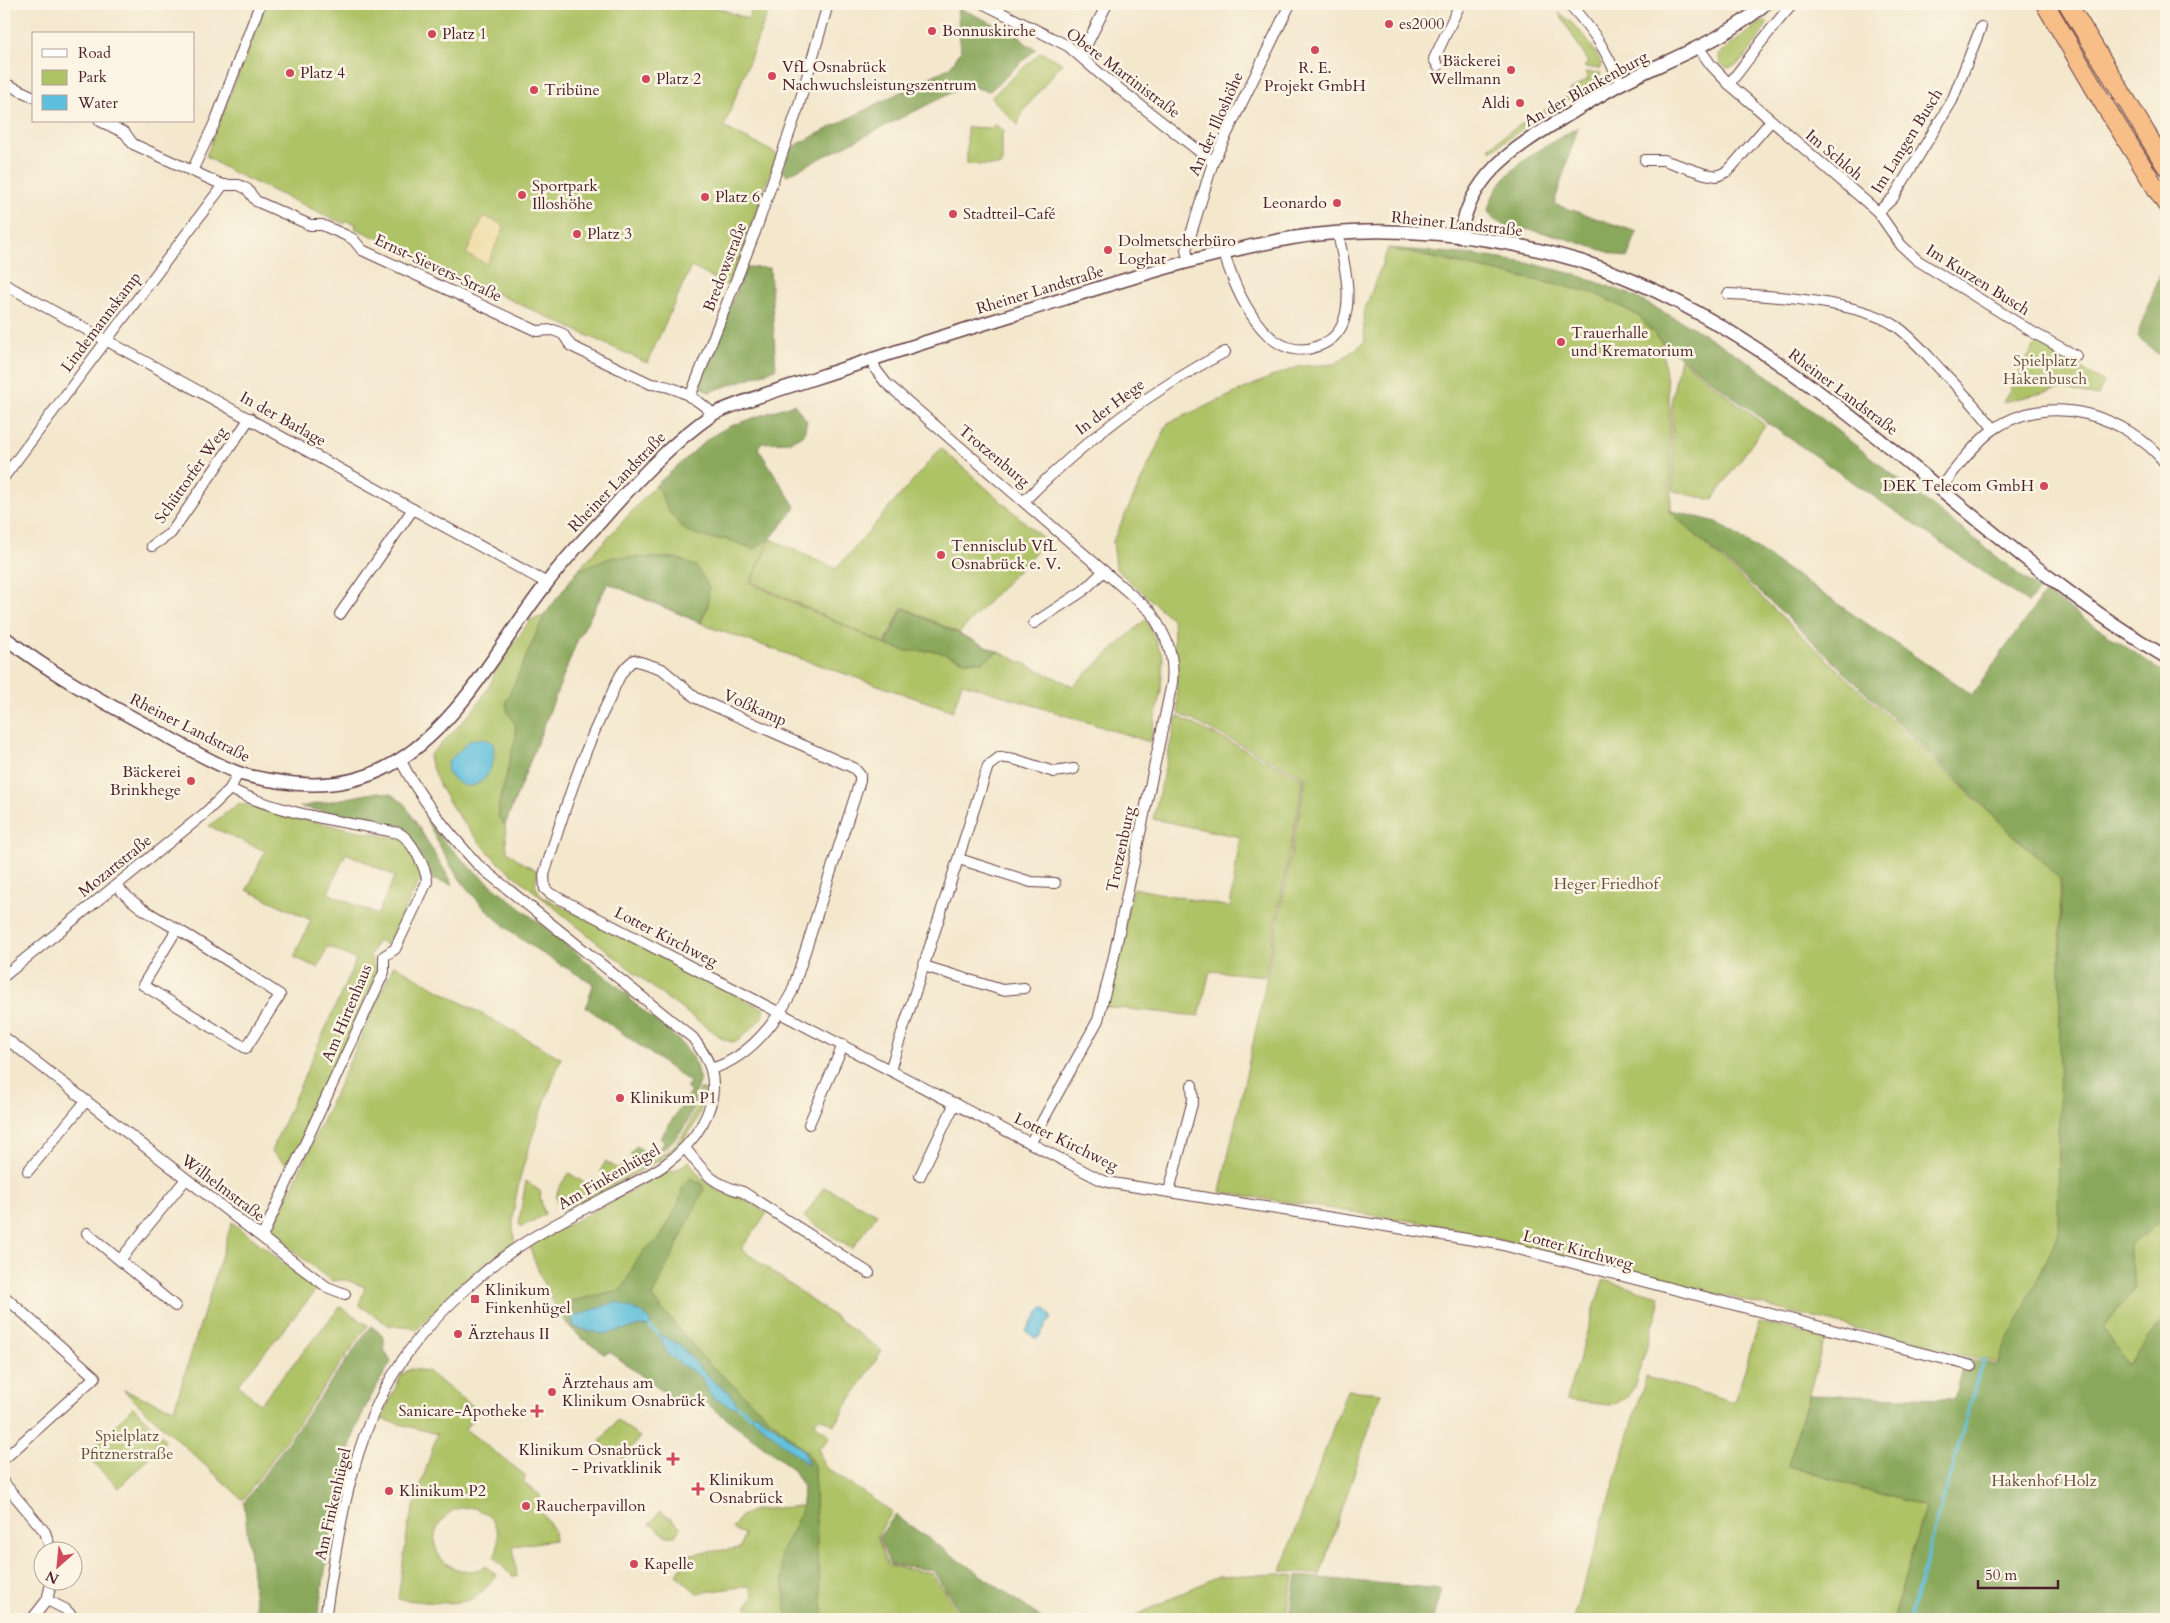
<svg xmlns="http://www.w3.org/2000/svg" width="2170" height="1623" viewBox="0 0 2170 1623" font-family="Cardo,serif">
  <style>
    .green { fill: #aec266; stroke: #7c7048; fill-rule: evenodd }
    .forest { fill: #8aa85b; stroke: #6a6443 }
    .sand { fill: #eeda9e; stroke: #9c7c64 }
    .water { fill: #5fc0dd; stroke: #547084 }
    .lines { fill: none; stroke-linecap: round; stroke-linejoin: round }
    .stream { stroke: #5fc0dd; stroke-width: 3 }
    .minor-casing { stroke: #633d43; stroke-width: 12 }
    .tertiary-casing { stroke: #633d43; stroke-width: 15 }
    .motorway-casing { stroke: #633d43; stroke-width: 20 }
    .minor { stroke: #fff; stroke-width: 10 }
    .tertiary { stroke: #fff; stroke-width: 12 }
    .motorway { stroke: #f7be88; stroke-width: 18 }
    .poi-dot { fill: #d1495b; stroke: #fcf5e5; stroke-width: 2 }
    .labels { text-anchor: middle; dominant-baseline: central; stroke-width: 5; stroke-linejoin: round; paint-order: stroke }
    .poi-label { font-size: 16px; fill: #4a1f2b; stroke: #fcf5e5; text-anchor: start }
    .street-label { font-size: 16px; fill: #4a1f2b; stroke: #fcf5e5 }
    .park-label { font-size: 16px; fill: #68503d; stroke: #fcf5e5 }
  </style>
  <rect width="100%" height="100%" fill="#fcf5e5"/>
  <filter id="ink" filterUnits="userSpaceOnUse"><feTurbulence type="fractalNoise" baseFrequency=".02" numOctaves="2"/><feDisplacementMap in="SourceGraphic" scale="10" xChannelSelector="R" yChannelSelector="G"/><feConvolveMatrix kernelMatrix="1 2 1 2 8 2 1 2 1" color-interpolation-filters="sRGB"/></filter>
  <filter id="wash" filterUnits="userSpaceOnUse"><feTurbulence type="fractalNoise" baseFrequency=".0096" numOctaves="4" result="noise"/><feDisplacementMap in="SourceGraphic" scale="20" xChannelSelector="R" yChannelSelector="G"/><feGaussianBlur stdDeviation="1.12" result="paint"/><feColorMatrix in="noise" values="0 0 0 0 0 0 0 0 0 0 0 0 0 0 0 0 0 1.4 0 .05"/><feComposite in="paint" operator="in"/></filter>
  <g filter="url(#wash)">
    <rect width="100%" height="100%" fill="#f3e7cc"/>
    <g class="green">
      <path d="M266 4H707L748 19 754 4H771L724 127 777 154 729 286 691 267 647 363 355 228 356 224 346 221 344 224 228 170 206 156Z"/>
      <path d="M1559 13C1578 26 1591 43 1601 63L1600 69 1584 67 1589 63Z"/>
      <path d="M1764 20 1768 23C1760 34 1741 73 1725 67 1719 64 1719 60 1719 54Z"/>
      <path d="M1041 52 1062 63 1021 114 1018 125 992 99 993 95Z"/>
      <path d="M1585 72 1601 73 1596 82 1574 96 1570 90 1588 79Z"/>
      <path d="M1569 95 1571 98 1539 117 1491 151 1489 148 1509 132Z"/>
      <path d="M995 124 1004 131 1002 134V162L999 166 967 164V127L991 128Z"/>
      <path d="M1388 248 1594 293 1639 316 1662 343 1670 410 1671 512 2060 879 2061 1239 2001 1364 1438 1225 1220 1192 1260 1011 1306 778 1178 713 1173 620 1116 569 1113 541 1168 423 1271 377 1300 366 1335 364 1365 342 1363 314Z"/>
      <path d="M2037 341 2104 382 2098 396 2060 389 2003 402Z"/>
      <path d="M1680 358 1765 425 1712 500 1673 491 1672 398Z"/>
      <path d="M941 448 1046 541 959 633 902 607 885 644 751 582 771 539 836 569Z"/>
      <path d="M656 485 770 539 750 583 886 645 903 608 1073 686 1146 619 1163 657 1161 690 1150 742 962 683 953 711 712 628 608 583 577 641 505 825 507 851 521 862 538 871 535 885 541 896 764 1009 762 1018 739 1040 731 1042 723 1039 661 994 499 863C471 834 437 795 429 756 451 733 487 702 495 671L530 620 544 616 578 570Z"/>
      <path d="M1177 716 1304 779 1265 976 1210 971 1199 1016 1106 1007 1133 888 1230 907 1240 837 1153 819Z"/>
      <path d="M239 803 275 814 405 840 423 873 388 945 377 941 370 956 378 974 290 1167 271 1151 356 960 328 946 318 968 294 957 311 920 247 890 265 851 209 826ZM346 853 395 876 377 915 328 893Z"/>
      <path d="M394 965 561 1058C546 1102 503 1200 515 1242L488 1261 459 1285 417 1330 406 1326H390L359 1305 365 1287 346 1280 331 1281 271 1233Z"/>
      <path d="M700 1089H704C701 1139 665 1158 626 1179 607 1190 588 1200 569 1211L563 1210C583 1199 604 1188 624 1177 667 1154 692 1141 700 1089Z"/>
      <path d="M606 1161 619 1170 623 1163 632 1168 561 1207C551 1194 561 1185 569 1173L589 1186 593 1179 602 1184 607 1176 600 1171Z"/>
      <path d="M689 1161 697 1173 707 1183 722 1192 743 1198 767 1213 741 1249 882 1351 834 1425 819 1417 814 1423 830 1436 822 1447 818 1448 825 1467 892 1512 877 1536 888 1566 932 1573 962 1619H755L756 1615 746 1607 754 1596 749 1586 697 1593 676 1575 691 1554 740 1548 744 1534 732 1529 741 1516 754 1510 802 1506 803 1487 792 1468 707 1403 692 1398 677 1402 610 1352 604 1354C595 1347 586 1342 578 1335 553 1312 542 1280 530 1249L531 1245 667 1171H675Z"/>
      <path d="M526 1181 541 1192 540 1197 545 1214 522 1227 520 1226 519 1222Z"/>
      <path d="M824 1187 877 1214 852 1249 804 1217Z"/>
      <path d="M2166 1216V1316L2128 1365 2104 1328 2135 1288 2129 1247Z"/>
      <path d="M232 1222 317 1289 238 1385 260 1404 340 1307 368 1325 243 1500 123 1390 174 1409Z"/>
      <path d="M1603 1280 1659 1296 1660 1304 1634 1387 1627 1398 1609 1405 1566 1400Z"/>
      <path d="M1759 1322 1825 1338 1788 1466 1925 1507 1893 1619H1574L1646 1377 1735 1402Z"/>
      <path d="M411 1369 427 1371 479 1411 465 1429 526 1476 523 1482 540 1495 539 1508 554 1531 555 1540 513 1546 517 1576H512L494 1558C513 1516 463 1489 441 1522 420 1552 456 1583 486 1566L497 1576C490 1582 484 1591 477 1596 460 1608 418 1601 398 1599L408 1526 437 1434 381 1419 402 1374Z"/>
      <path d="M1347 1390 1381 1393 1320 1575 1281 1571Z"/>
      <path d="M133 1407 166 1440 119 1488 85 1455Z"/>
      <path d="M617 1420 640 1437 623 1459 600 1442Z"/>
      <path d="M660 1511 681 1527 675 1536H667L650 1524Z"/>
      <path d="M1279 1574 1294 1576 1285 1619H1128L1218 1576Z"/>
    </g>
    <g class="forest">
      <path d="M957 7 1020 36 1025 43 1036 49 990 91C983 91 974 86 965 86L787 175 782 171 790 150 800 143 950 67 961 51Z"/>
      <path d="M1578 127 1554 204 1637 232 1627 258 1551 234 1503 225 1493 219 1488 211C1496 169 1544 148 1578 127Z"/>
      <path d="M1388 248 1475 255 1533 264 1577 275 1629 294 1694 328 1755 366 2039 590 2028 603 1769 424 1662 343 1639 316 1594 293Z"/>
      <path d="M2166 259V361L2137 336Z"/>
      <path d="M746 267 770 268 776 369 709 392 699 386Z"/>
      <path d="M794 404 807 421 804 434 789 442 761 443 758 448 796 508 770 539 754 549 726 539H711L686 531 670 513 656 485 710 437 728 427Z"/>
      <path d="M1668 510 1717 522 1972 695 2045 592 2166 674V1216L2129 1247 2135 1288 2104 1328 2128 1365 2166 1316V1619H1893L1925 1507 1788 1466 1809 1395 1954 1398 1965 1358 1996 1365 2058 1236 2061 880 1783 613Z"/>
      <path d="M613 557 676 558 696 566 709 587 708 605 701 623 608 583 577 641 505 825 498 817 499 804 516 736 515 723 508 713 506 702 544 616 578 570Z"/>
      <path d="M903 608 998 652 983 662 965 661 936 651H905L886 645Z"/>
      <path d="M378 792 391 794 404 803 453 884 434 880 404 826 300 807Z"/>
      <path d="M426 819 442 839 473 870 630 996 629 999 682 1043 694 1059 700 1081C694 1090 696 1101 692 1111 682 1140 657 1155 632 1168L637 1160 630 1155 636 1146 646 1152 651 1145 659 1150 664 1142 660 1138 691 1092 686 1088 690 1082 586 1007 593 985 591 982C541 954 497 928 462 882 447 863 437 840 426 819Z"/>
      <path d="M691 1178 702 1184 704 1189 652 1297 703 1358 807 1452 814 1466 818 1566 824 1619H787L780 1553 794 1528 802 1506 803 1487 792 1468 706 1403 692 1398 677 1402 610 1352 604 1354 578 1335 562 1318V1309L567 1302 619 1290 624 1286 634 1265 644 1250 659 1240 678 1205 683 1186Z"/>
      <path d="M371 1326 384 1336V1349L391 1362C376 1387 361 1412 352 1440 334 1498 328 1560 317 1619H257L244 1503Z"/>
      <path d="M895 1515 1043 1619H964L933 1570 890 1565 879 1537Z"/>
      <path d="M1297 1576 1442 1589 1434 1619H1288Z"/>
    </g>
    <path class="sand" d="M484 216 505 226 487 264 466 254Z"/>
    <g class="water">
      <path d="M483 738 493 743C499 773 472 805 447 772L448 762 470 740Z"/>
      <path d="M616 1302 643 1313 650 1321V1327L640 1326 603 1334 574 1327 572 1317Z"/>
      <path d="M1043 1306 1049 1313 1051 1318 1039 1337 1035 1338 1026 1331Z"/>
      <path d="M658 1334 680 1345 689 1356 715 1383 728 1391 738 1406 732 1407 713 1398 701 1377 669 1356Z"/>
      <path d="M755 1413 777 1428 804 1451 808 1465 750 1416Z"/>
    </g>
    <g class="lines">
      <g class="stream">
        <path d="M650 1327 658 1334"/>
        <path d="M1981 1368 1983 1359"/>
        <path d="M738 1406 750 1416"/>
        <path d="M1910 1619 1980 1369"/>
      </g>
    </g>
  </g>
  <g filter="url(#ink)">
    <g class="lines">
      <g class="minor-casing">
        <g id="minor">
          <path d="M984 4 1068 46 1099 73 1213 162"/>
          <path d="M1569 4C1595 32 1605 49 1621 84"/>
          <path d="M1698 47 1711 65 1729 84 1878 212 1901 245 1917 260 2034 333 2076 356"/>
          <path d="M1081 56 1107 4"/>
          <path d="M1438 66 1434 59 1460 4"/>
          <path d="M4 83 34 97"/>
          <path d="M1729 84C1751 57 1769 29 1793 4"/>
          <path d="M100 121 125 133 133 144 223 185H239L247 189 256 201 310 225H322L345 235 353 239 362 250 537 331 553 330 563 334 571 346 651 384C674 385 697 398 713 414"/>
          <path d="M1645 160H1663L1705 174 1717 176 1728 171 1771 121"/>
          <path d="M192 171 216 120 260 4"/>
          <path d="M1878 212 1893 198 1952 101 1981 27"/>
          <path d="M1224 253C1235 290 1267 367 1318 346 1330 342 1340 333 1344 320 1353 294 1343 260 1338 233"/>
          <path d="M1189 262 1186 250 1213 162 1290 4"/>
          <path d="M4 284 547 583"/>
          <path d="M1728 294C1771 295 1862 302 1896 326 1913 338 1926 354 1940 369 1959 388 1977 408 1994 429"/>
          <path d="M872 358 876 370 886 383 1150 611C1166 636 1175 653 1172 683L1114 956 1098 1020 1031 1142"/>
          <path d="M690 397 755 232 798 108 828 4"/>
          <path d="M4 477 223 185"/>
          <path d="M1941 489C1952 472 1978 440 1994 429 2049 391 2127 415 2166 464"/>
          <path d="M1024 501C1084 441 1149 391 1225 352"/>
          <path d="M152 546 171 533 250 418"/>
          <path d="M340 614 413 509"/>
          <path d="M1034 623 1083 591 1104 571"/>
          <path d="M230 789C283 815 342 821 399 833 411 839 427 869 427 882L395 949 384 956V972L262 1237"/>
          <path d="M959 859 1031 882 1055 883"/>
          <path d="M116 885C133 906 158 918 182 932 215 952 247 973 280 995L246 1048 143 985 177 929"/>
          <path d="M924 966 1002 990 1024 988"/>
          <path d="M4 976 204 814 230 789 238 773"/>
          <path d="M4 1037 287 1257 327 1287 345 1294"/>
          <path d="M711 1069C749 1058 774 1025 792 992L860 781V775L854 768 696 698 662 669 634 660C621 669 616 684 610 698 581 755 563 814 544 875L545 889 551 894 1101 1180 1112 1183 1499 1244 1972 1366"/>
          <path d="M890 1070 988 766 1000 757 1014 759 1054 772 1074 769"/>
          <path d="M809 1124 843 1045"/>
          <path d="M685 1148C706 1174 710 1183 743 1192L869 1273"/>
          <path d="M28 1171 86 1101"/>
          <path d="M920 1176 955 1103"/>
          <path d="M1169 1191 1193 1100 1192 1085"/>
          <path d="M87 1233 175 1306"/>
          <path d="M120 1260 186 1179"/>
          <path d="M4 1296 95 1377 4 1459"/>
          <path d="M4 1483 45 1532 51 1550"/>
          <path d="M47 1600 65 1609 75 1619"/>
          <path d="M32 1619 47 1600 52 1580"/>
          <path d="M325 1619C339 1528 352 1427 409 1351 435 1315 484 1269 521 1245 550 1226 581 1211 610 1195 628 1186 647 1177 663 1166 693 1145 721 1108 711 1070 708 1058 700 1048 693 1038L478 865C449 833 420 799 401 761"/>
        </g>
      </g>
      <g class="tertiary-casing">
        <g id="tertiary">
          <path d="M1460 237C1469 177 1511 150 1560 120 1580 108 1601 94 1622 83 1671 58 1724 41 1765 4"/>
          <path d="M4 637C52 674 105 703 159 732 184 746 209 761 236 772 248 777 263 779 276 781 360 796 414 762 465 698 494 661 518 620 547 583 563 561 582 541 601 521 635 482 670 444 713 414 744 400 779 390 812 379 873 359 934 339 996 320 1094 290 1191 256 1292 238 1383 223 1491 234 1580 261 1635 278 1691 307 1740 338 1891 432 2013 567 2166 657"/>
        </g>
      </g>
      <g class="motorway-casing">
        <g id="motorway">
          <path d="M2045 4 2102 101 2166 204"/>
          <path d="M2068 4 2166 166"/>
        </g>
      </g>
      <use href="#minor" class="minor"/>
      <use href="#tertiary" class="tertiary"/>
      <use href="#motorway" class="motorway"/>
    </g>
  </g>
  <g class="poi-dot">
    <circle cx="1389" cy="24" r="5"/>
    <circle cx="932" cy="31" r="5"/>
    <circle cx="432" cy="34" r="5"/>
    <circle cx="1315" cy="50" r="5"/>
    <circle cx="1511" cy="70" r="5"/>
    <circle cx="290" cy="73" r="5"/>
    <circle cx="772" cy="76" r="5"/>
    <circle cx="646" cy="79" r="5"/>
    <circle cx="534" cy="90" r="5"/>
    <circle cx="1520" cy="103" r="5"/>
    <circle cx="522" cy="195" r="5"/>
    <circle cx="705" cy="197" r="5"/>
    <circle cx="1337" cy="203" r="5"/>
    <circle cx="953" cy="214" r="5"/>
    <circle cx="577" cy="234" r="5"/>
    <circle cx="1108" cy="250" r="5"/>
    <circle cx="1561" cy="342" r="5"/>
    <circle cx="2044" cy="486" r="5"/>
    <circle cx="941" cy="555" r="5"/>
    <circle cx="191" cy="781" r="5"/>
    <circle cx="620" cy="1098" r="5"/>
    <rect x="470" y="1294" width="10" height="10" rx="2.5"/>
    <circle cx="458" cy="1334" r="5"/>
    <circle cx="552" cy="1392" r="5"/>
    <path d="M534.5 1403.5h5v5h5v5h-5v5h-5v-5h-5v-5h5z"/>
    <path d="M670.5 1451.5h5v5h5v5h-5v5h-5v-5h-5v-5h5z"/>
    <path d="M695.5 1481.5h5v5h5v5h-5v5h-5v-5h-5v-5h5z"/>
    <circle cx="389" cy="1491" r="5"/>
    <circle cx="526" cy="1506" r="5"/>
    <circle cx="634" cy="1564" r="5"/>
  </g>
  <g class="labels">
    <g class="poi-label">
      <text x="1399" y="24">es2000</text>
      <text x="942" y="31">Bonnuskirche</text>
      <text x="442" y="34">Platz 1</text>
      <text x="1501" y="61" text-anchor="end">Bäckerei<tspan x="1501" dy="18">Wellmann</tspan></text>
      <text x="782" y="67">VfL Osnabrück<tspan x="782" dy="18">Nachwuchsleistungszentrum</tspan></text>
      <text x="1315" y="68" text-anchor="middle">R. E.<tspan x="1315" dy="18">Projekt GmbH</tspan></text>
      <text x="300" y="73">Platz 4</text>
      <text x="656" y="79">Platz 2</text>
      <text x="544" y="90">Tribüne</text>
      <text x="1510" y="103" text-anchor="end">Aldi</text>
      <text x="532" y="186">Sportpark<tspan x="532" dy="18">Illoshöhe</tspan></text>
      <text x="715" y="197">Platz 6</text>
      <text x="1327" y="203" text-anchor="end">Leonardo</text>
      <text x="963" y="214">Stadtteil-Café</text>
      <text x="587" y="234">Platz 3</text>
      <text x="1118" y="241">Dolmetscherbüro<tspan x="1118" dy="18">Loghat</tspan></text>
      <text x="1571" y="333">Trauerhalle<tspan x="1571" dy="18">und Krematorium</tspan></text>
      <text x="2034" y="486" text-anchor="end">DEK Telecom GmbH</text>
      <text x="951" y="546">Tennisclub VfL<tspan x="951" dy="18">Osnabrück e. V.</tspan></text>
      <text x="181" y="772" text-anchor="end">Bäckerei<tspan x="181" dy="18">Brinkhege</tspan></text>
      <text x="630" y="1098">Klinikum P1</text>
      <text x="485" y="1290">Klinikum<tspan x="485" dy="18">Finkenhügel</tspan></text>
      <text x="468" y="1334">Ärztehaus II</text>
      <text x="562" y="1383">Ärztehaus am<tspan x="562" dy="18">Klinikum Osnabrück</tspan></text>
      <text x="527" y="1411" text-anchor="end">Sanicare-Apotheke</text>
      <text x="662" y="1450" text-anchor="end">Klinikum Osnabrück<tspan x="662" dy="18">- Privatklinik</tspan></text>
      <text x="709" y="1480">Klinikum<tspan x="709" dy="18">Osnabrück</tspan></text>
      <text x="399" y="1491">Klinikum P2</text>
      <text x="536" y="1506">Raucherpavillon</text>
      <text x="644" y="1564">Kapelle</text>
    </g>
    <g class="street-label">
      <text transform="translate(1123 73) rotate(37)">Obere Martinistraße</text>
      <text transform="translate(1586 89) rotate(-29)">An der Blankenburg</text>
      <text transform="translate(1216 124) rotate(-66)">An der Illoshöhe</text>
      <text transform="translate(1907 141) rotate(-58)">Im Langen Busch</text>
      <text transform="translate(1834 155) rotate(40)">Im Schloh</text>
      <text transform="translate(1457 224) rotate(6)">Rheiner Landstraße</text>
      <text transform="translate(725 267) rotate(-69)">Bredowstraße</text>
      <text transform="translate(438 268) rotate(25)">Ernst-Sievers-Straße</text>
      <text transform="translate(1978 280) rotate(32)">Im Kurzen Busch</text>
      <text transform="translate(1040 290) rotate(-17)">Rheiner Landstraße</text>
      <text transform="translate(101 322) rotate(-53)">Lindemannskamp</text>
      <text transform="translate(1843 392) rotate(37)">Rheiner Landstraße</text>
      <text transform="translate(1110 407) rotate(-37)">In der Hege</text>
      <text transform="translate(283 419) rotate(29)">In der Barlage</text>
      <text transform="translate(994 456) rotate(40)">Trotzenburg</text>
      <text transform="translate(191 475) rotate(-55)">Schüttorfer Weg</text>
      <text transform="translate(617 482) rotate(-46)">Rheiner Landstraße</text>
      <text transform="translate(755 708) rotate(24)">Voßkamp</text>
      <text transform="translate(190 728) rotate(27)">Rheiner Landstraße</text>
      <text transform="translate(1121 849) rotate(-78)">Trotzenburg</text>
      <text transform="translate(115 866) rotate(-39)">Mozartstraße</text>
      <text transform="translate(666 937) rotate(27)">Lotter Kirchweg</text>
      <text transform="translate(347 1013) rotate(-67)">Am Hirtenhaus</text>
      <text transform="translate(1066 1142) rotate(26)">Lotter Kirchweg</text>
      <text transform="translate(609 1177) rotate(-30)">Am Finkenhügel</text>
      <text transform="translate(223 1188) rotate(37)">Wilhelmstraße</text>
      <text transform="translate(1578 1250) rotate(15)">Lotter Kirchweg</text>
      <text transform="translate(333 1504) rotate(-77)">Am Finkenhügel</text>
    </g>
    <g class="park-label">
      <text x="2045" y="361">Spielplatz<tspan x="2045" dy="18">Hakenbusch</tspan></text>
      <text x="1606" y="884">Heger Friedhof</text>
      <text x="127" y="1436">Spielplatz<tspan x="127" dy="18">Pfitznerstraße</tspan></text>
      <text x="2044" y="1481">Hakenhof Holz</text>
    </g>
  </g>
  <rect width="2170" height="1623" fill="none" stroke="#fcf5e5" stroke-width="20"/>
  <rect x="32" y="32" width="162" height="90" fill="#fcf5e5" stroke="#b59f9b"/>
  <rect x="42" y="49" width="25" height="8" fill="#ffffff" stroke="#b59f9b"/>
  <text x="78" y="58" font-size="15" fill="#4a1f2b">Road</text>
  <rect x="42" y="70" width="25" height="15" fill="#aec266" stroke="#b59f9b"/>
  <text x="78" y="82" font-size="15" fill="#4a1f2b">Park</text>
  <rect x="42" y="95" width="25" height="15" fill="#5fc0dd" stroke="#b59f9b"/>
  <text x="78" y="108" font-size="15" fill="#4a1f2b">Water</text>
  <g transform="translate(58 1566) rotate(207)"><circle r="24" fill="#fcf5e5" stroke="#b59f9b"/>
  <path d="M0-4L9 19L0 12L-9 19Z" fill="#d1495b"/>
  <text y="-8" font-size="14" font-weight="bold" text-anchor="middle" fill="#4a1f2b">N</text>
  </g>
  <path d="M1978 1580v8h80v-8" fill="none" stroke="#4a1f2b" stroke-width="2.5"/>
  <text x="1985" y="1580" font-size="15" fill="#4a1f2b" stroke="#fcf5e5" stroke-width="4" paint-order="stroke">50 m</text>
</svg>
